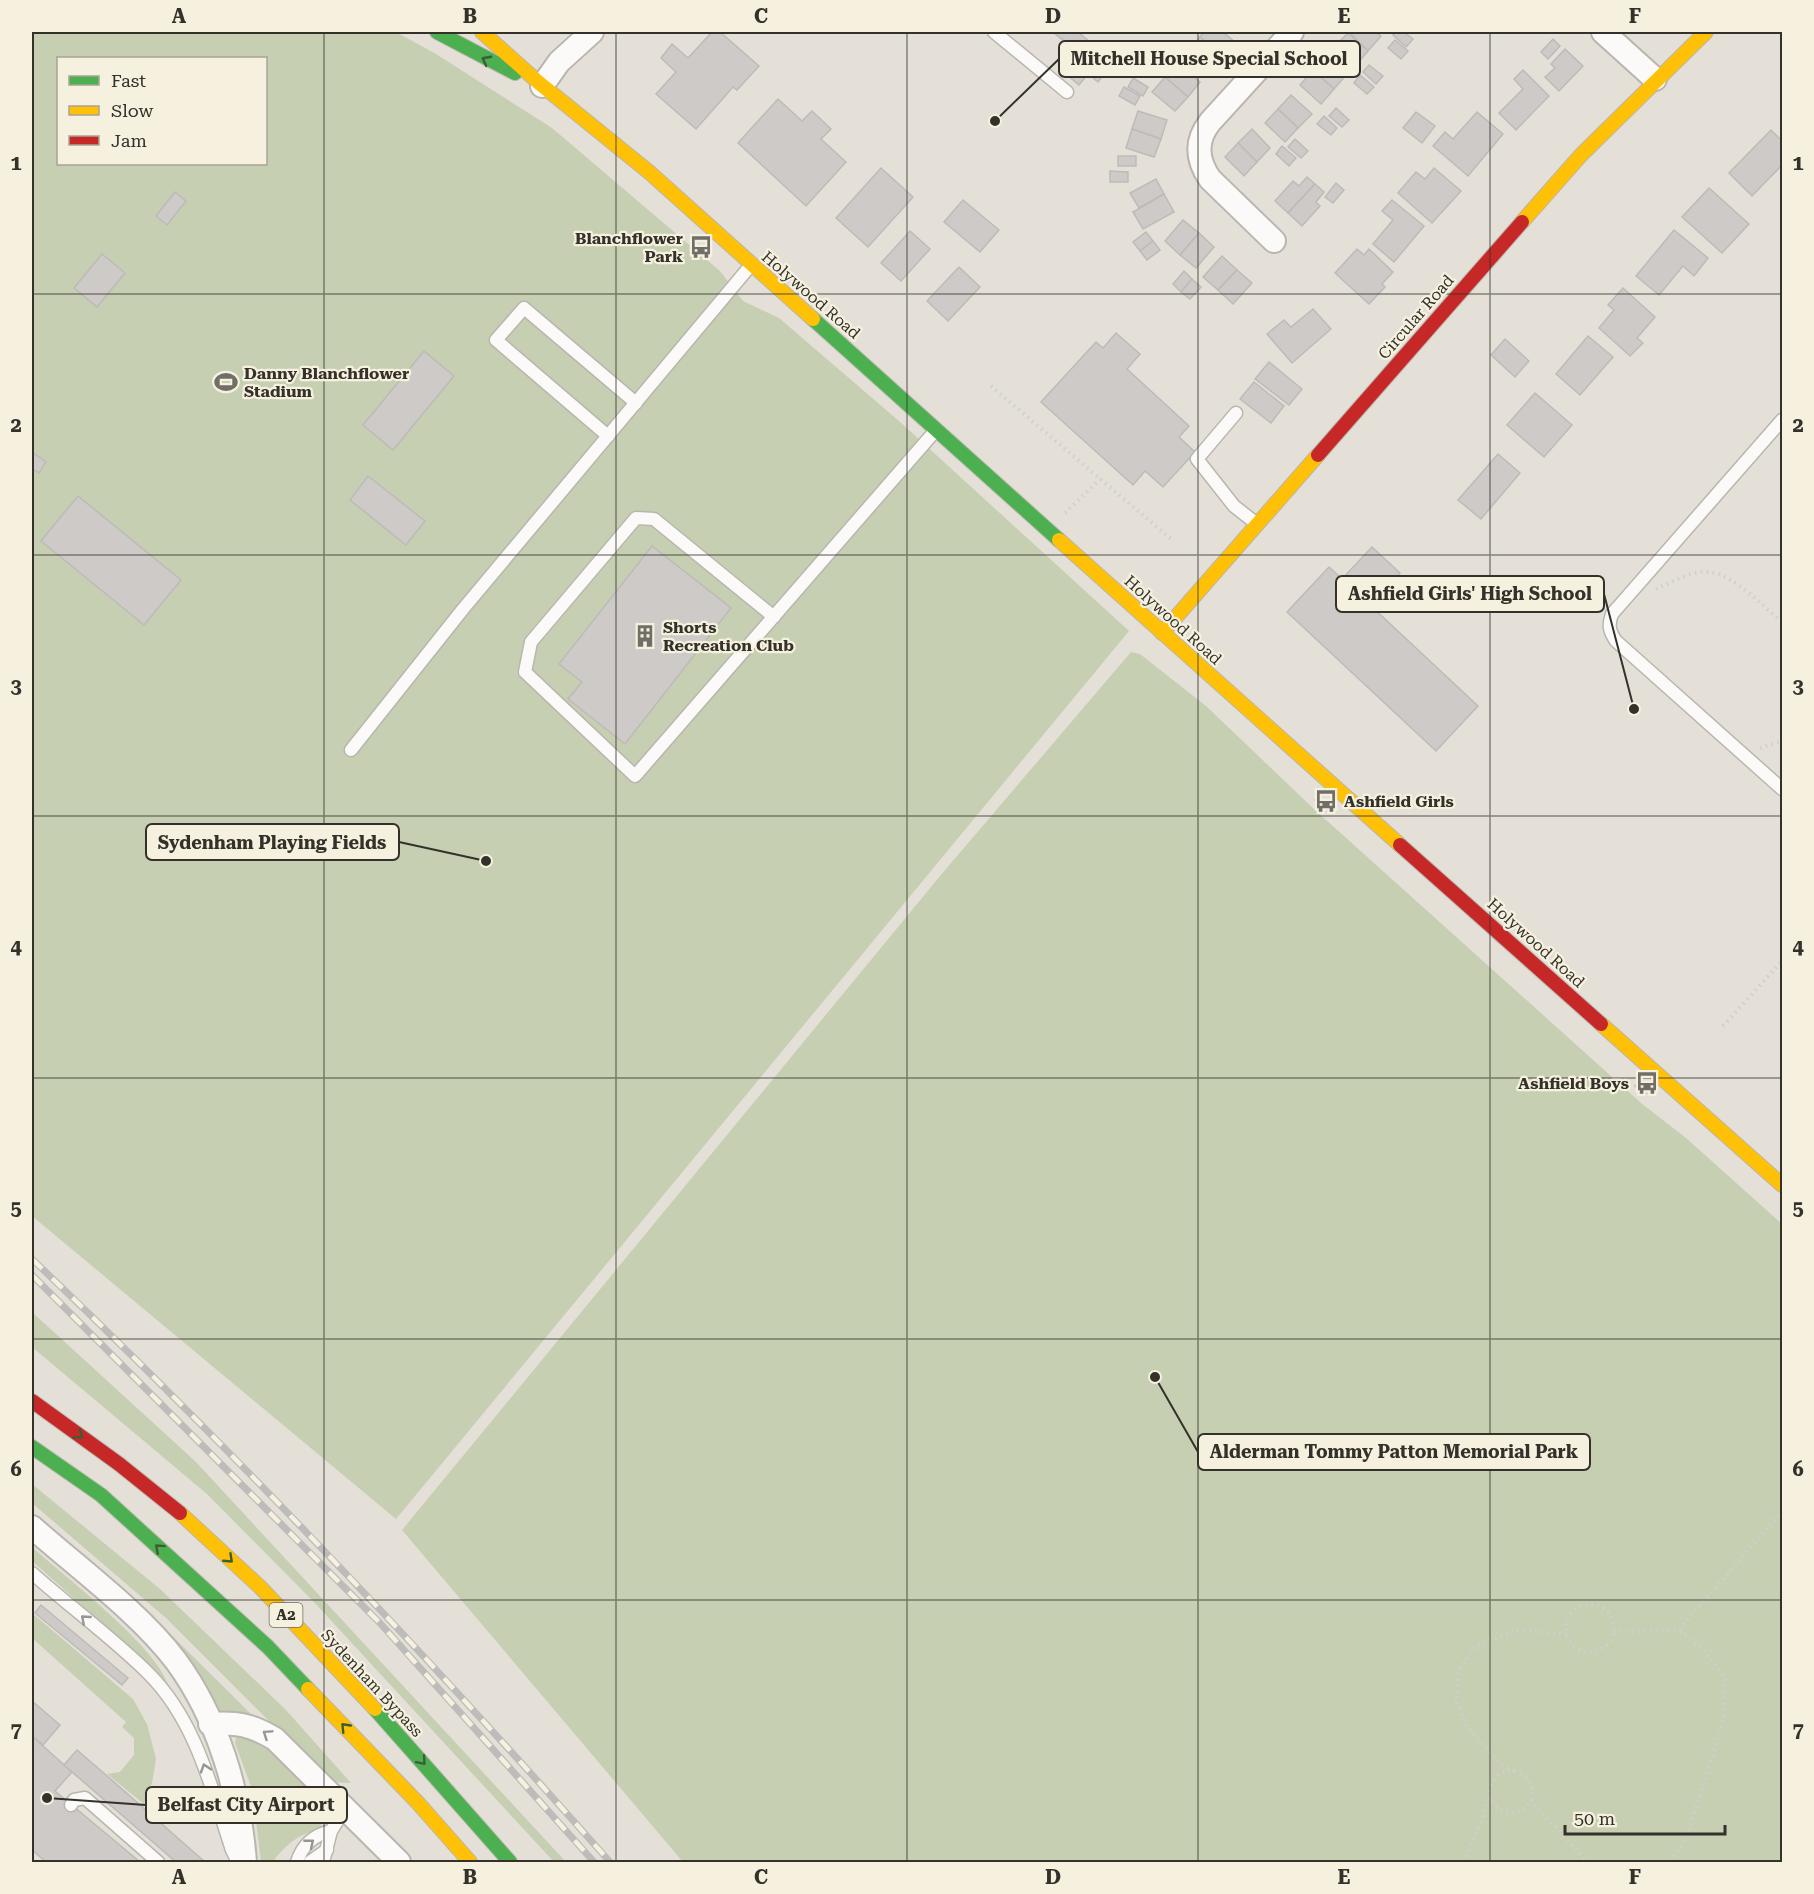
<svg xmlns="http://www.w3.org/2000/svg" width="1814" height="1894" viewBox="0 0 1814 1894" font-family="'Roboto Serif',serif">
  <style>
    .green { fill: #c6cfb2; fill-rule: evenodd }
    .building { fill: #cecac8; stroke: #bebab9; stroke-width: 1.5 }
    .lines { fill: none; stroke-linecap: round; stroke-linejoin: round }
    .lane-casing { stroke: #b9b6af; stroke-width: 15 }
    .street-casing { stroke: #b9b6af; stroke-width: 26 }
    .fast-casing { stroke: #b9b6af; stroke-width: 16 }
    .slow-casing { stroke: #b9b6af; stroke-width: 16 }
    .jam-casing { stroke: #b9b6af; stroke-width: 16 }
    .path { stroke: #d0cfcd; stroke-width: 4; stroke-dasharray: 1.5 4.5; stroke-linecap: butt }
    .lane { stroke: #fbfaf9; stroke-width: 12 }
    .street { stroke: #fbfaf9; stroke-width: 22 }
    .fast { stroke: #4caf50; stroke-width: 14 }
    .slow { stroke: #ffc107; stroke-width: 14 }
    .jam { stroke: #c62828; stroke-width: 14 }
    .rail-casing { stroke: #bdbcba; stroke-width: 7 }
    .rail { stroke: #f6f1df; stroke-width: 4.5; stroke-dasharray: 14; stroke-linecap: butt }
    .oneway { stroke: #3c5d37 }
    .oneway2 { stroke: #979692 }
    .grid { fill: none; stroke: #33312a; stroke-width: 1.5; stroke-opacity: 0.55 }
    .labels { text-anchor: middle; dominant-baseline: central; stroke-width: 4.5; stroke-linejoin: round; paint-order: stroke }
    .shield { fill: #f6f1df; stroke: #6e6b60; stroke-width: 1.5 }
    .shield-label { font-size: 15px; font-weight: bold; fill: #33312a }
    .poi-label { font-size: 16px; font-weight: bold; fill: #33312a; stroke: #f6f1df; text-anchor: start }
    .street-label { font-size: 16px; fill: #33312a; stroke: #f6f1df }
    .leader { fill: none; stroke: #33312a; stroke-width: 2 }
    .callout-dot { fill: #33312a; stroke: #f6f1df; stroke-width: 2 }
    .callout { fill: #f6f1df; stroke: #33312a; stroke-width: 2 }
    .callout-label { font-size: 18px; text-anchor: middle; font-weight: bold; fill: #33312a }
    .neatline { fill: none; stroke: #33312a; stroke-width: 2 }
    .grid-label { font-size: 20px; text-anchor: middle; font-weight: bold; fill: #33312a }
  </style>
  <rect width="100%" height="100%" fill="#e4e0d7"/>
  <g class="green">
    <path d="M32 32H396L436 54 552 128 720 271 743 301 779 318 899 421 1129 631 396 1519 32 1216ZM58 58H266V164H58Z"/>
    <path d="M1131 652 1140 654 1206 706 1315 810 1641 1103 1686 1138 1782 1224V1862H683L402 1530 940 876Z"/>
    <path d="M32 1312 196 1462 566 1862H554L313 1601 207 1494 32 1347Z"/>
    <path d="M32 1484 160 1589 286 1710 351 1783 330 1782 166 1618 32 1503Z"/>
    <path d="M32 1513 140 1604 255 1718 221 1717 32 1517Z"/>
    <path d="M32 1547C65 1577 156 1646 168 1685L137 1654 32 1561Z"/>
    <path d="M32 1613 133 1699 147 1724 156 1759 152 1783 144 1804 107 1774 120 1772 134 1755V1738L122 1727 126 1722 32 1638Z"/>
    <path d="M237 1732 257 1734 298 1772 319 1810 322 1830C302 1830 283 1847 273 1862H261L252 1789 235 1743Z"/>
  </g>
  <g class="building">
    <path d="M712 32H720L759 66 737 90 733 87 696 129 656 94 676 72 661 58 672 44 688 58Z"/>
    <path d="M1053 32H1078L1114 62 1098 82 1088 74 1079 85 1060 69 1071 55 1061 46 1065 42Z"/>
    <path d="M1204 32H1223L1236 43 1224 57 1200 37Z"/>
    <path d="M1349 32H1376L1381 36 1368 51Z"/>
    <path d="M1396 32H1404L1413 39 1406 47 1393 35Z"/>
    <path d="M1348 33 1368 51 1355 66 1334 47Z"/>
    <path d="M1200 37 1224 57 1212 71 1188 51Z"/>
    <path d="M1553 39 1560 46 1548 59 1541 52Z"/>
    <path d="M1395 40 1408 51 1401 59 1388 48Z"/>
    <path d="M1565 49 1583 66 1559 91 1545 77 1555 68 1551 64Z"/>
    <path d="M1326 55 1347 74 1334 89 1313 70Z"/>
    <path d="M1177 63 1200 82 1188 97 1165 77Z"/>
    <path d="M1369 65 1383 76 1376 84 1363 72Z"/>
    <path d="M1313 70 1334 89 1321 104 1300 85Z"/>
    <path d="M1523 70 1549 96 1516 130 1499 113 1523 89 1514 79Z"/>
    <path d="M1360 75 1374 87 1367 94 1354 83Z"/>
    <path d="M1165 77 1188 97 1175 111 1152 92Z"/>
    <path d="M1133 78 1148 87 1143 96 1128 87Z"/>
    <path d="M1124 87 1140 96 1135 105 1119 96Z"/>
    <path d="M1291 95 1312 114 1298 128 1278 109Z"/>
    <path d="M778 99 802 121 812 111 831 129 821 139 846 162 806 206 738 143Z"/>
    <path d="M1336 108 1349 120 1342 127 1329 116Z"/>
    <path d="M1278 109 1298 128 1285 142 1265 123Z"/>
    <path d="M1138 111 1167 120 1161 139 1132 129Z"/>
    <path d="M1416 112 1435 126 1422 143 1403 128Z"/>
    <path d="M1477 112 1503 134 1468 176 1433 146 1445 132 1453 139Z"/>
    <path d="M1324 116 1337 128 1331 135 1317 124Z"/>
    <path d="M1132 129 1161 139 1154 157 1126 148Z"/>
    <path d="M1252 129 1270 148 1257 162 1238 143Z"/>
    <path d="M1771 130 1782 141V165L1752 196 1729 173Z"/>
    <path d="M1295 139 1308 151 1301 158 1288 147Z"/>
    <path d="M1238 143 1257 162 1244 176 1225 157Z"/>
    <path d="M1282 146 1296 158 1289 166 1276 154Z"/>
    <rect x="1118" y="156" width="18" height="10"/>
    <path d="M881 168 913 197 868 247 836 218Z"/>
    <path d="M1434 168 1461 191 1432 223 1398 193 1416 172 1425 179Z"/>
    <path d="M1110 171 1128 172V182H1110Z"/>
    <path d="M1307 177 1315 184 1288 213 1275 201 1293 181 1299 186Z"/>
    <path d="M1156 179 1164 194 1139 208 1130 193Z"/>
    <path d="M1336 183 1344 190 1333 203 1325 197Z"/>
    <path d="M1315 184 1324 192 1316 202 1320 206 1302 226 1288 213Z"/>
    <path d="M1709 188 1749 224 1722 253 1682 217Z"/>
    <path d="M175 192 186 201 167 225 156 216Z"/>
    <path d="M1164 194 1174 212 1143 229 1133 212Z"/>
    <path d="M963 200 999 230 980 252 944 222Z"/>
    <path d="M1392 200 1424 226 1394 262 1373 244 1393 220 1382 211Z"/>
    <path d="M1183 220 1199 233 1180 255 1165 241Z"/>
    <path d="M1674 230 1708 258 1694 276 1683 266 1659 295 1636 276Z"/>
    <path d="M910 231 930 249 901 281 881 263Z"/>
    <path d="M1146 232 1153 241 1140 251 1133 242Z"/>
    <path d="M1199 233 1214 247 1196 268 1180 255Z"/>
    <path d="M1153 241 1160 250 1147 260 1140 251Z"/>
    <path d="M1357 249 1364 255 1369 249 1393 272 1382 284 1385 287 1369 304 1335 273Z"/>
    <path d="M102 254 125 273 97 307 74 288Z"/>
    <path d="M1222 256 1237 270 1218 290 1203 277Z"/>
    <path d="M959 267 980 287 948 321 927 301Z"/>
    <path d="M1237 270 1252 283 1233 304 1218 290Z"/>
    <path d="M1184 271 1192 279 1181 292 1173 284Z"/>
    <path d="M1192 279 1201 287 1190 299 1181 292Z"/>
    <path d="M1623 288 1655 317 1637 338 1643 343 1630 356 1599 328 1614 310 1608 305Z"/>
    <path d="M1313 309 1331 329 1292 363 1267 334 1284 320 1291 327Z"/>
    <path d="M1116 333 1140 354 1127 369 1189 426 1179 437 1195 452 1163 487 1145 471 1133 485 1041 402 1096 342 1103 348Z"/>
    <path d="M1588 336 1613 357 1580 395 1556 374Z"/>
    <path d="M1505 339 1529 361 1515 377 1491 355Z"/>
    <path d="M424 351 454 376 393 450 363 425Z"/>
    <path d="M1269 362 1302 389 1289 405 1255 379Z"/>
    <path d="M1254 382 1284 406 1271 423 1240 399Z"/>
    <path d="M1535 393 1572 425 1544 457 1507 425Z"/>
    <path d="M32 452 46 462 39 473 32 468Z"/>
    <path d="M1498 454 1520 473 1481 519 1458 500Z"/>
    <path d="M368 476 425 521 406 545 350 500Z"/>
    <path d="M78 496 181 580 144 625 41 541Z"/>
    <path d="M652 546 731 608 625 744 568 699 582 682 559 664Z"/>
    <path d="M1372 547 1400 573 1370 605 1478 706 1436 751 1287 612 1329 567 1342 579Z"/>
    <path d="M1318 798 1330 808 1328 811 1315 800Z"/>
    <path d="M1638 1082 1648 1091 1645 1094 1635 1086Z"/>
    <path d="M41 1605 128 1678 122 1685 35 1613Z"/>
    <path d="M32 1701 60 1725 43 1745 32 1736Z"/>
    <path d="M32 1736 72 1772 55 1791 140 1862H46L32 1850Z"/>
    <path d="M77 1750 106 1775 205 1862H176L64 1765Z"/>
  </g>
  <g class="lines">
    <g class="lane-casing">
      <g id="lane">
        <path d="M994 32 1067 92"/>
        <path d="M1236 413 1197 459 1234 506 1257 524"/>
        <path d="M1782 420 1612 614C1608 625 1609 631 1616 641L1782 789"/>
        <path d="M608 436 496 340 524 308 636 403"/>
        <path d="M774 617 654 519 636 518 531 642 525 672 635 776 936 430"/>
        <path d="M351 750 463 609 751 265"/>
        <path d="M32 1573C70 1607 113 1638 149 1674 196 1721 212 1790 232 1850L238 1862"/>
        <path d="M71 1805 74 1800 85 1798 158 1862"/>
        <path d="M297 1862C302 1846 313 1835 331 1831"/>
        <path d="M310 1862 327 1850"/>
        <path d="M323 1862 331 1831 345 1809"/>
      </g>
    </g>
    <g class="street-casing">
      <g id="street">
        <path d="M1603 32 1655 79"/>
        <path d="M542 86 559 62 592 32"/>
        <path d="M1274 241 1210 179C1197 160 1195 141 1210 122L1292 32"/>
        <path d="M32 1527C77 1567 140 1613 176 1661 218 1718 240 1793 245 1862"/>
        <path d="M210 1724C237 1722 252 1725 275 1739L399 1862"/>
      </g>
    </g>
    <g class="fast-casing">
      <g id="fast">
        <path d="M437 32 515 73"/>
        <path d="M813 319 1059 540"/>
        <path d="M32 1447 101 1495 268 1647 308 1689"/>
        <path d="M375 1709 510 1862"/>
      </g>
    </g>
    <g class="slow-casing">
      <g id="slow">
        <path d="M482 32 538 82 649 172 813 319"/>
        <path d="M1522 222 1581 155 1706 32"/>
        <path d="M1059 540 1400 845"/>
        <path d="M1162 633 1318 455"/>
        <path d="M1601 1024 1782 1185"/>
        <path d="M180 1513 261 1588 375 1709"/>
        <path d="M308 1689 418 1803 470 1862"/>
      </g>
    </g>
    <g class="jam-casing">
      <g id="jam">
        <path d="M1318 455 1522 222"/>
        <path d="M1400 845 1601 1024"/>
        <path d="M32 1401 119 1464 180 1513"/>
      </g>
    </g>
    <g class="path">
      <path d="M991 386 1171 539"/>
      <path d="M1065 513 1100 479"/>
      <path d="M1656 589C1671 583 1692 570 1709 572 1733 574 1764 607 1782 622"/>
      <path d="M1760 748 1782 741"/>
      <path d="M1723 1026 1782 961"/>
      <circle cx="1590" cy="1628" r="24"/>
      <path d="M1614 1632 1679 1630 1782 1511"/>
      <circle cx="1511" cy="1792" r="21"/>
      <path d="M1514 1771 1502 1765 1467 1726 1456 1701 1459 1670 1476 1646 1517 1630 1567 1634"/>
      <path d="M1531 1800 1587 1862"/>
      <path d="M1465 1862 1490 1797"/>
      <path d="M1671 1862 1686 1838 1724 1719 1725 1677 1701 1647 1679 1630"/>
    </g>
    <use href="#lane" class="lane"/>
    <use href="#street" class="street"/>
    <use href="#fast" class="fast"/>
    <use href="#slow" class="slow"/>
    <use href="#jam" class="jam"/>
    <g class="rail-casing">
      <g id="rail">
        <path d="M32 1259C234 1451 425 1653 610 1862"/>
        <path d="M32 1275 379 1622 594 1862"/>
      </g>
    </g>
    <use href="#rail" class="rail"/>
  </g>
  <defs><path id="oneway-chevron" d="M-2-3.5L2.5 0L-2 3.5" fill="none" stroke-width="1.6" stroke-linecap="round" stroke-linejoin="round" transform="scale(1.5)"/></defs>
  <g class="oneway">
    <use href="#oneway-chevron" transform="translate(486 60) rotate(-152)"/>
    <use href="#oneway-chevron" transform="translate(79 1435) rotate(37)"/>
    <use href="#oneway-chevron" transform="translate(159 1548) rotate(-138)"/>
    <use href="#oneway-chevron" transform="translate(229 1559) rotate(43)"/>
    <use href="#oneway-chevron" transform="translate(345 1727) rotate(-134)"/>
    <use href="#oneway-chevron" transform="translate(422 1761) rotate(49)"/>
  </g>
  <g class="oneway2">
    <use href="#oneway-chevron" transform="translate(85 1619) rotate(-139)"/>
    <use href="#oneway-chevron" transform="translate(267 1734) rotate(-146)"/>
    <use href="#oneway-chevron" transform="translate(205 1768) rotate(-108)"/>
    <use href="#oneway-chevron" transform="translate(310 1843) rotate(-39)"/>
  </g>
  <path class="grid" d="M324 32V1862M616 32V1862M907 32V1862M1198 32V1862M1490 32V1862M32 294H1782M32 555H1782M32 816H1782M32 1078H1782M32 1339H1782M32 1600H1782"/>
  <defs>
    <g id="bus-bare" transform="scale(1.8)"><path d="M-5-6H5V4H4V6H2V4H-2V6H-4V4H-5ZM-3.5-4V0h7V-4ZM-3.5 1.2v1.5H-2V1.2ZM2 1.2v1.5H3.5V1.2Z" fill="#716e67" stroke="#f6f1df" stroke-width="2.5" paint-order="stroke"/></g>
    <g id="stadium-bare" transform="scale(1.8)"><path d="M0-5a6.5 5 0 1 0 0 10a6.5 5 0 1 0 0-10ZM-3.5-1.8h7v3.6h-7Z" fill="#716e67" stroke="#f6f1df" stroke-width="2.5" paint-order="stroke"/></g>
    <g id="building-bare" transform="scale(1.8)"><path d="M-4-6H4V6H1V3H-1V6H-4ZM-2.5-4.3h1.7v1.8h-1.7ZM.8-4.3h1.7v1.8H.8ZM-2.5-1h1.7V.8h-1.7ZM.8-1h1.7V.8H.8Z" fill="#716e67" stroke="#f6f1df" stroke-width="2.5" paint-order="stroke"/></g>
  </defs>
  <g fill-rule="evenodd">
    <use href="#bus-bare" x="701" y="247"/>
    <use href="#stadium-bare" x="226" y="382"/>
    <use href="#building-bare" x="645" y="636"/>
    <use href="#bus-bare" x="1326" y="801"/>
    <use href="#bus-bare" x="1647" y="1083"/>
  </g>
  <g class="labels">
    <rect class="shield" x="269.5" y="1603" width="33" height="24" rx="4.5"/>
    <g class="shield-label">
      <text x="286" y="1615">A2</text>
    </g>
    <g class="poi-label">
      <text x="683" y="238" text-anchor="end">Blanchflower<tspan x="683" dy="18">Park</tspan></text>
      <text x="244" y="373">Danny Blanchflower<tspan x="244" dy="18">Stadium</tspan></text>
      <text x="663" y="627">Shorts<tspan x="663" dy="18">Recreation Club</tspan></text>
      <text x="1344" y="801">Ashfield Girls</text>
      <text x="1629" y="1083" text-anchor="end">Ashfield Boys</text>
    </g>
    <g class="street-label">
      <text transform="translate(811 295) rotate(41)">Holywood Road</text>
      <text transform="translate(1416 317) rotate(-49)">Circular Road</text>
      <text transform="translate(1173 620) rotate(42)">Holywood Road</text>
      <text transform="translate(1536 943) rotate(42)">Holywood Road</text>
      <text transform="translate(372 1683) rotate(47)">Sydenham Bypass</text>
    </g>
  </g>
  <path class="leader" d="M995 121L1059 59M1634 709L1604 594M486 861L399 842M1155 1377L1198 1452M47 1798L146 1805"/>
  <g class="callout-dot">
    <circle cx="995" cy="121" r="6"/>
    <circle cx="1634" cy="709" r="6"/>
    <circle cx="486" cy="861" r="6"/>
    <circle cx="1155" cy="1377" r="6"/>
    <circle cx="47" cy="1798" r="6"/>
  </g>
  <g class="callout">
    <rect x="1059" y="41" width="301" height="36" rx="6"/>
    <rect x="1336" y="576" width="268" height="36" rx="6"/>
    <rect x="146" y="824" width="253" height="36" rx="6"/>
    <rect x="1198" y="1434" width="392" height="36" rx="6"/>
    <rect x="146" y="1787" width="201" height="36" rx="6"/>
  </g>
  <g class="callout-label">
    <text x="1209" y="65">Mitchell House Special School</text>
    <text x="1470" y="600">Ashfield Girls' High School</text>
    <text x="272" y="849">Sydenham Playing Fields</text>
    <text x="1394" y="1458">Alderman Tommy Patton Memorial Park</text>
    <text x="246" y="1811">Belfast City Airport</text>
  </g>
  <rect width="1814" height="1894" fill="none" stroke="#f6f1df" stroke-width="66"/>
  <rect x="57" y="57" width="210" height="108" fill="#f6f1df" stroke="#a8a497" stroke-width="1.5"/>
  <rect x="69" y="76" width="30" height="9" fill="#4caf50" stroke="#a8a497" stroke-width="1.5"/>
  <text x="111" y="87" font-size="18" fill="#33312a">Fast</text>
  <rect x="69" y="106" width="30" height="9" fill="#ffc107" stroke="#a8a497" stroke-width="1.5"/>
  <text x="111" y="117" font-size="18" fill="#33312a">Slow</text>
  <rect x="69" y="136" width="30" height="9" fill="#c62828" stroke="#a8a497" stroke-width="1.5"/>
  <text x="111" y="147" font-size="18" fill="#33312a">Jam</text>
  <path d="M1565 1825v9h160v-9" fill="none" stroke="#33312a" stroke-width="3"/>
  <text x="1574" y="1825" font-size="18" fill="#33312a" stroke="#f6f1df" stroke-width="4.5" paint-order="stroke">50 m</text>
  <rect x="33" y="33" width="1748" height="1828" class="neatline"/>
  <g class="grid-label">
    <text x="179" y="23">A</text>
    <text x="470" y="23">B</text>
    <text x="761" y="23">C</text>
    <text x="1053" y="23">D</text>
    <text x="1344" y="23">E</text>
    <text x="1635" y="23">F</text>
    <text x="16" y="170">1</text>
    <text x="1798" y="170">1</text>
    <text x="16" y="432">2</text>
    <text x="1798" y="432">2</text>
    <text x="16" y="693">3</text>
    <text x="1798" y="693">3</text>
    <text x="16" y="954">4</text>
    <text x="1798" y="954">4</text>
    <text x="16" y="1215">5</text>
    <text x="1798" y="1215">5</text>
    <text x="16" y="1476">6</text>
    <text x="1798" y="1476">6</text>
    <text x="16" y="1737">7</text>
    <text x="1798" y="1737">7</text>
    <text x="179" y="1884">A</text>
    <text x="470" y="1884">B</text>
    <text x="761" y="1884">C</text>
    <text x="1053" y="1884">D</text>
    <text x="1344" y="1884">E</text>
    <text x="1635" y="1884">F</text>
  </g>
</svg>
